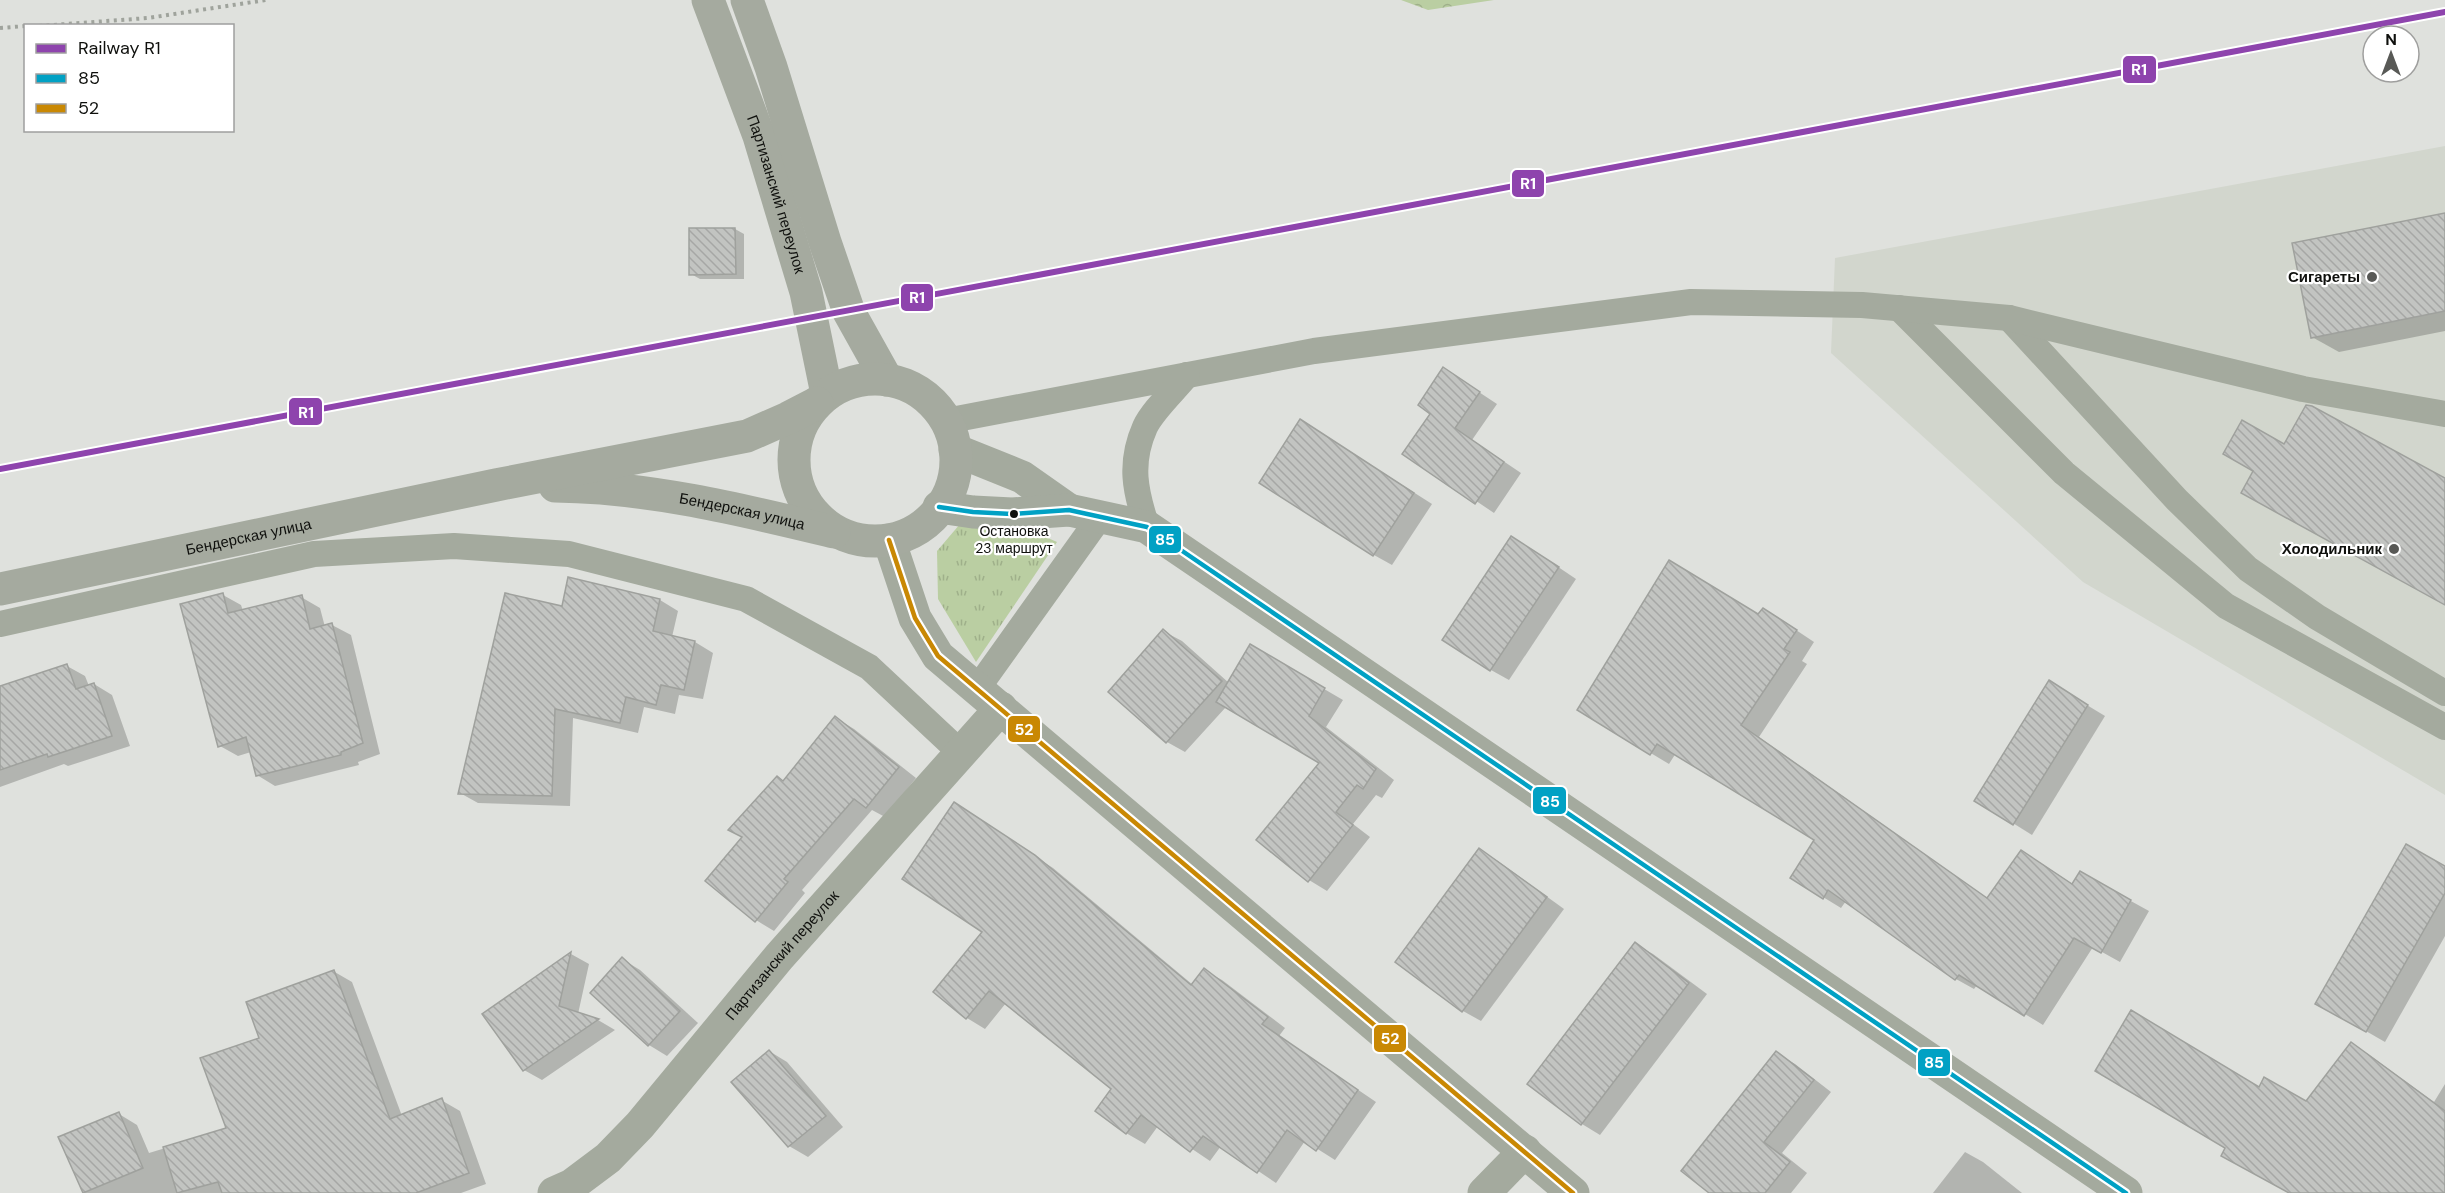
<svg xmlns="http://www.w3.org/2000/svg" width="2445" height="1193" viewBox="0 0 2445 1193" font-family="'DM Sans',sans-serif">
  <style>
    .built { fill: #d2d6cd }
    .grass { fill: url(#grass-tufts) }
    .forest { fill: url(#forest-crowns) }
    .shadow { fill: #0003 }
    .building { fill: url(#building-back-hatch); stroke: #9fa19d; stroke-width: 1.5 }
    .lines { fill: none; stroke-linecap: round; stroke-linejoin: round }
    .path { stroke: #9fa39c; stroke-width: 4; stroke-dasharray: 3 4.5; stroke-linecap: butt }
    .lane { stroke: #a4aa9e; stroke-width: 26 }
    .street { stroke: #a4aa9e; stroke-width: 33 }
    .primary { stroke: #a5aa9f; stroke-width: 33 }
    .bus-1-casing { stroke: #fff; stroke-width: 9 }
    .bus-2-casing { stroke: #fff; stroke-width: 9 }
    .bus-1 { stroke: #01a1c4; stroke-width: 4.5 }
    .bus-2 { stroke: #c98803; stroke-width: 4.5 }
    .rail-1-casing { stroke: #fff; stroke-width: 10 }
    .rail-1 { stroke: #8e44ad; stroke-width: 6 }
    .poi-dot { fill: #585956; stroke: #fff; stroke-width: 2 }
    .bus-dot { fill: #0f100d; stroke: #fff; stroke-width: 2 }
    .labels { text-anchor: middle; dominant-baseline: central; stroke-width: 4.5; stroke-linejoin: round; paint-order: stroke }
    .bus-label { font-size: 14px; fill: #0f100d; stroke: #fff }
    .street-label { font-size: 15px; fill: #0f100d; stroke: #fff }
    .poi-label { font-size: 15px; font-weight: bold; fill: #0f100d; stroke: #fff; text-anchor: end }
    .line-badge { stroke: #fff; stroke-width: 2 }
    .badge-label { font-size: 16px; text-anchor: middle; font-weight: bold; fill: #fff }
  </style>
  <defs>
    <pattern id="grass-tufts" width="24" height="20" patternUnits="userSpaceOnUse" patternTransform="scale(1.5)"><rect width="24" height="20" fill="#bacea2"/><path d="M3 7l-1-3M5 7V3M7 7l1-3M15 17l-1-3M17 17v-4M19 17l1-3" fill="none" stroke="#9fb08a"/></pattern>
    <pattern id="forest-crowns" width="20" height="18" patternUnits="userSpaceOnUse" patternTransform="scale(1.5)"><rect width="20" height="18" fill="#bacea2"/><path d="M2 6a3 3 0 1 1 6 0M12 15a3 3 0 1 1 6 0" fill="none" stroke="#9fb08a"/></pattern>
    <pattern id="building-back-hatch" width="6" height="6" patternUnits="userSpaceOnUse" patternTransform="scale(1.5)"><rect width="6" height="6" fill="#c2c4c1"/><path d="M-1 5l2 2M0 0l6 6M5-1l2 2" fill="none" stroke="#a6a7a5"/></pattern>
  </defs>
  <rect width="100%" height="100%" fill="#dfe1dd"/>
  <path class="built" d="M2445 146V795L2083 582 1831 353 1835 258Z"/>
  <path class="grass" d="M1002 518 1057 542 976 662 938 599 937 551 960 524Z"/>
  <path class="forest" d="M1401 0H1494L1428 10Z"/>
  <g class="shadow">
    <path d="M2445 214V331L2339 352 2312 337Z"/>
    <path d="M735 229 744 234V279H700L691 274Z"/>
    <path d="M1444 369 1497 404 1472 440 1521 473 1494 513 1405 453 1433 413Z"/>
    <path d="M1319 432 1432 504 1392 565 1374 555Z"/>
    <path d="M1530 548 1576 579 1509 680 1491 670Z"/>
    <path d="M223 595 241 605 243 611 301 597 320 608 325 627 332 625 351 635 380 754 358 762 359 765 275 786 257 775 251 752 238 756 220 746Z"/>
    <path d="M660 600 678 611 672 637 695 642 713 653 703 699 679 695 675 714 644 707 638 733 573 718 570 806 478 803 460 793 563 608Z"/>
    <path d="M1759 616 1781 620 1814 642 1802 661 1807 664 1759 737 1988 899 2039 862 2074 885 2080 873 2149 911 2120 962 2093 947 2043 1025 1977 985 1974 989 1956 979 1846 901 1841 908 1823 897 1816 839 1676 753 1669 764 1579 710Z"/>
    <path d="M1163 631 1182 641 1229 683 1250 646 1343 700 1326 727 1394 780 1382 798 1376 795 1353 824 1370 837 1327 891 1309 880 1321 763 1226 707 1185 752 1167 742Z"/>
    <path d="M67 666 85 676 89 686 94 684 112 695 130 746 68 766 64 764 0 787V688Z"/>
    <path d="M2067 693 2105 716 2032 835 1976 800Z"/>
    <path d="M836 718 854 729 916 778 885 817 872 810 802 890 805 893 774 931 756 920 744 837 777 777 784 782Z"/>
    <path d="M955 804 1053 868 1193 985 1204 970 1222 980 1285 1028 1279 1036 1376 1102 1335 1160 1305 1141 1276 1183 1221 1146 1210 1161 1158 1126 1145 1144 1126 1133 1113 1089 1006 1003 985 1029 967 1018 935 992 984 932Z"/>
    <path d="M1479 850 1498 861 1564 909 1481 1021 1463 1011 1397 962Z"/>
    <path d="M2445 868V936L2385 1042 2317 1003Z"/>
    <path d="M1635 944 1653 954 1707 994 1600 1135 1582 1124 1529 1084Z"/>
    <path d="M571 954 589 964 578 1014 598 1020 615 1030 542 1080 524 1070 484 1014Z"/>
    <path d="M622 959 640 970 698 1023 667 1056 649 1045Z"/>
    <path d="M333 971 352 982 402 1116 441 1100 460 1111 486 1184 461 1193H84L60 1138 119 1114 137 1125 149 1153 228 1129 261 1038Z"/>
    <path d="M2351 1044 2368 1054 2434 1102 2445 1084V1193H2291L2259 1088 2307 1103Z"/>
    <path d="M769 1051 787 1062 843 1127 808 1157 789 1146 733 1082Z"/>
    <path d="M1776 1053 1795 1064 1831 1092 1782 1153 1807 1173 1791 1193H1711Z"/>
    <path d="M1965 1152 1983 1162 2022 1193H1933Z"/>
  </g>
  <g class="building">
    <path d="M2445 213V311L2311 338 2292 243Z"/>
    <path d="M689 228H735L736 274 689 275Z"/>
    <path d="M1443 367 1480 392 1455 428 1504 462 1475 504 1402 454 1430 414 1418 405Z"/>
    <path d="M2306 405 2312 406 2445 478V605L2241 493 2253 471 2223 454 2242 420 2284 444Z"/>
    <path d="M1300 419 1414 493 1373 556 1259 483Z"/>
    <path d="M1511 536 1559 567 1490 671 1442 640Z"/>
    <path d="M1669 560 1758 614 1763 608 1797 630 1784 649 1790 652 1741 725 1987 898 2021 850 2072 884 2080 871 2131 900 2101 953 2074 938 2024 1016 1959 975 1955 980 1828 890 1823 899 1790 878 1814 840 1657 744 1650 755 1577 710Z"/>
    <path d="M568 577 660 599 653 631 695 641 684 690 661 685 656 705 626 697 620 723 555 709 552 796 458 794 505 593 562 606Z"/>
    <path d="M223 593 228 613 302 595 310 629 332 623 363 743 341 752V755L256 776 246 737 218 747 180 604Z"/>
    <path d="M1163 629 1222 681 1166 743 1108 692Z"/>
    <path d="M1250 644 1325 688 1309 716 1376 769 1363 789 1357 785 1336 812 1353 825 1308 882 1256 840 1319 763 1216 702Z"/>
    <path d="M67 664 76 689 94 683 112 736 48 757 47 754 0 770V686Z"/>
    <path d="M2049 680 2088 705 2013 825 1974 801Z"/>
    <path d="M835 716 899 767 866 808 854 799 784 879 788 882 755 922 705 881 742 837 728 830 777 776 783 781Z"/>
    <path d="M954 802 1035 855 1191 985 1204 968 1268 1017 1262 1024 1358 1090 1316 1151 1287 1130 1257 1173 1203 1136 1190 1152 1141 1115 1126 1134 1095 1111 1111 1089 989 991 966 1019 933 992 982 932 902 879Z"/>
    <path d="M2406 844 2445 866V893L2366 1032 2315 1004Z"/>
    <path d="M1479 848 1547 897 1462 1012 1395 962Z"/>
    <path d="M1635 942 1689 983 1581 1125 1527 1084Z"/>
    <path d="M571 952 559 1006 599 1019 523 1071 482 1014Z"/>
    <path d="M622 957 680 1011 648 1046 590 993Z"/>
    <path d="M334 970 390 1119 442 1098 469 1173 416 1193H222L218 1182 177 1193 163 1147 226 1128 200 1058 259 1038 246 1002Z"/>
    <path d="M2131 1010 2259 1087 2264 1077 2306 1101 2351 1042 2445 1111V1193H2289L2221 1156 2225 1148 2095 1071Z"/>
    <path d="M769 1050 826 1116 788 1147 731 1082Z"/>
    <path d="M1776 1051 1814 1080 1764 1142 1790 1162 1765 1193H1709L1681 1171Z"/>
    <path d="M119 1112 143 1168 83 1193 58 1137Z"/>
  </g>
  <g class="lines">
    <g class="path">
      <path d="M39 26 148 18 266 0"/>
      <path d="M0 28 26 26"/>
    </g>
    <g class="lane">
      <path d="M1899 308 2064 473 2226 606 2445 727"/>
      <path d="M2009 318 2177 500 2248 569 2317 617 2445 693"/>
      <path d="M946 421 1314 351 1691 302 1862 305 2009 318 2303 389 2445 414"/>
      <path d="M1147 527C1135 491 1129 463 1145 427 1153 410 1175 390 1187 375"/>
      <path d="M0 624 314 554 454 546 569 554 746 599 869 667 961 753"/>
      <path d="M977 689 1100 517"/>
    </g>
    <g class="street">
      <path d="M955 450 1022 477 1069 510"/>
      <path d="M939 507 973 512 1012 514 1069 510 1147 527 2126 1193"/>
      <path d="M889 540 915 618 938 656 1573 1193"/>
      <path id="s1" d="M554 1193 572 1185 608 1158 640 1125 779 957 1001 708"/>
      <path d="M1484 1193 1525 1151"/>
    </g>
    <g class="primary">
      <path id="s2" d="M708 0 759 136 806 292 827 394"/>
      <path d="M747 0 771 67 825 242 849 312 887 380"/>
      <circle cx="875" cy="460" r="81"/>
      <path id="s3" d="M555 486C650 487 743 510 834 532"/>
      <path id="s4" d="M0 589 496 485 747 436 788 418 817 403"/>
    </g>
    <g class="bus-1-casing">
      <path id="bus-1" d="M939 507 973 512 1012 514 1069 510 1147 527 2126 1193"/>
    </g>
    <g class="bus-2-casing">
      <path id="bus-2" d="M889 540 915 618 938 656 1573 1193"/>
    </g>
    <use href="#bus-1" class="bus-1"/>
    <use href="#bus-2" class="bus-2"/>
    <g class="rail-1-casing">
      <path id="rail-1" d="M0 469 2445 12"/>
    </g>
    <use href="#rail-1" class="rail-1"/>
  </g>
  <g class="poi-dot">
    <circle cx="2372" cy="277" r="6"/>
    <circle cx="2394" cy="549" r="6"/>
  </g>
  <circle class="bus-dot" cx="1014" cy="514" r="5"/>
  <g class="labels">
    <g class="bus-label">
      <text x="1014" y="531">Остановка<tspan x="1014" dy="17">23 маршрут</tspan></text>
    </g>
    <g class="street-label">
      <text stroke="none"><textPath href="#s2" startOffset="206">Партизанский переулок</textPath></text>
      <text stroke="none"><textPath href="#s3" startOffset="189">Бендерская улица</textPath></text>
      <text stroke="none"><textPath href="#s4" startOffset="254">Бендерская улица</textPath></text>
      <text stroke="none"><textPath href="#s1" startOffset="332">Партизанский переулок</textPath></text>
    </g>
    <g class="poi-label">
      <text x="2360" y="277">Сигареты</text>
      <text x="2382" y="549">Холодильник</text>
    </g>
  </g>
  <g class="line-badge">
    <rect x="2122" y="55" width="35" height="29" rx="6" fill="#8e44ad"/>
    <rect x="1511" y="169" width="34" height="29" rx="6" fill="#8e44ad"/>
    <rect x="900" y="283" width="34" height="29" rx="6" fill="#8e44ad"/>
    <rect x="288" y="397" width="35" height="29" rx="6" fill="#8e44ad"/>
    <rect x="1148" y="525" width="34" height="29" rx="6" fill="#01a1c4"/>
    <rect x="1007" y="715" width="34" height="28" rx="6" fill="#c98803"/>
    <rect x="1532" y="786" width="35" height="29" rx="6" fill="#01a1c4"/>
    <rect x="1373" y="1024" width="34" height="29" rx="6" fill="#c98803"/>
    <rect x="1917" y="1048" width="34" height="29" rx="6" fill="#01a1c4"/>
  </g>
  <g class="badge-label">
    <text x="2139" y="75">R1</text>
    <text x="1528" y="189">R1</text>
    <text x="917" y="303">R1</text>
    <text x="306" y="418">R1</text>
    <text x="1165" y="545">85</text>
    <text x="1024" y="735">52</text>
    <text x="1550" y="807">85</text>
    <text x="1390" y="1044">52</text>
    <text x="1934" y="1068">85</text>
  </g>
  <rect x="24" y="24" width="210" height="108" fill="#ffffff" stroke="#9f9f9e" stroke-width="1.5"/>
  <rect x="36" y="44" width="30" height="9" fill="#8e44ad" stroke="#9f9f9e" stroke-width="1.5"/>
  <text x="78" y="54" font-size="18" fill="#0f100d">Railway R1</text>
  <rect x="36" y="74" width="30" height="9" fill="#01a1c4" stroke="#9f9f9e" stroke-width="1.5"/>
  <text x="78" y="84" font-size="18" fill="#0f100d">85</text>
  <rect x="36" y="104" width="30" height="9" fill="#c98803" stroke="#9f9f9e" stroke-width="1.5"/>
  <text x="78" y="114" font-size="18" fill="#0f100d">52</text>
  <g transform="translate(2391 54)"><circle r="28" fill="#ffffff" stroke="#9f9f9e" stroke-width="1.5"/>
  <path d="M0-4.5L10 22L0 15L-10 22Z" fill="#585956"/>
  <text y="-9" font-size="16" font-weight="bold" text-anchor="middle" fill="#0f100d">N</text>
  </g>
</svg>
